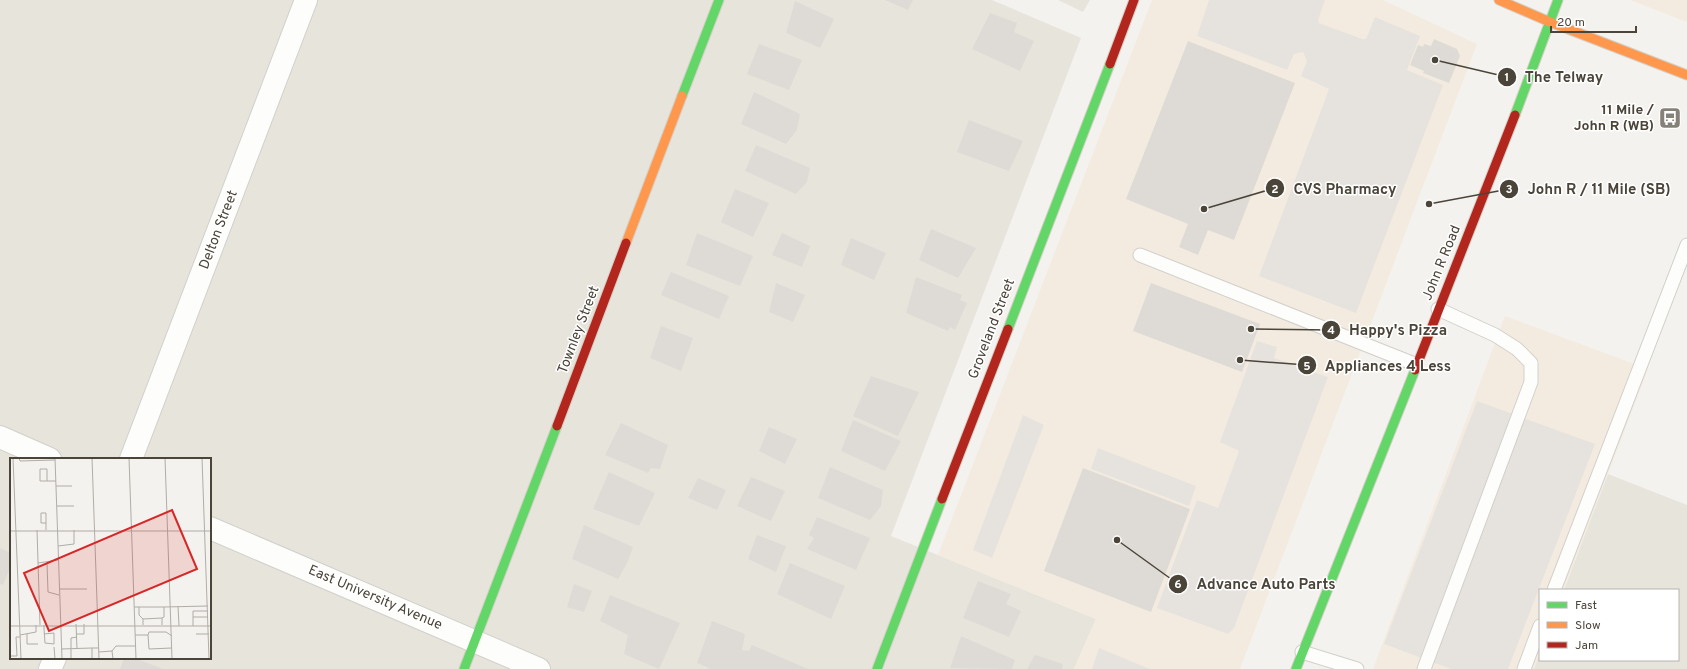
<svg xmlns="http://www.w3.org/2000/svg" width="1687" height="669" viewBox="0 0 1687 669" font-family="Overpass,sans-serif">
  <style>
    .residential { fill: #e7e4dc; fill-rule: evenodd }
    .commercial { fill: #f3ebdf }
    .parking { fill: #e6e3df }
    .building { fill: #dedbd6 }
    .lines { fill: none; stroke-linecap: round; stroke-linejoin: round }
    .lane-casing { stroke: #d2d0cb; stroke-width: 15 }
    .street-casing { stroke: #d2d0cb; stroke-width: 24 }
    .fast-casing { stroke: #d3cfc5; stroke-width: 11 }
    .slow-casing { stroke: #d3cfc5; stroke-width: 11 }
    .jam-casing { stroke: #d3cfc5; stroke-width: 11 }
    .lane { stroke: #fdfdfc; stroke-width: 13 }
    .street { stroke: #fdfdfc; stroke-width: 22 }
    .fast { stroke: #63d668; stroke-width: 9 }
    .slow { stroke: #ff974d; stroke-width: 9 }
    .jam { stroke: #b3261e; stroke-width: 9 }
    .labels { text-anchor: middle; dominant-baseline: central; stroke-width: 3; stroke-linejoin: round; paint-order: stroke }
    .poi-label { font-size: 14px; font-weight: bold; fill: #4b4439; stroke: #fff; text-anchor: end }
    .street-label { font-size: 14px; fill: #4b4439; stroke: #fff }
    .inset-road { fill: none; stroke: #b0aca6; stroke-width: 1 }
    .view { fill: #d62828; fill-opacity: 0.15; stroke: #d62828; stroke-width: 2 }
    .inset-edge { fill: none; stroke: #4b4439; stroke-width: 2 }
    .leader { fill: none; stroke: #4b4439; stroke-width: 1.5 }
    .callout-dot { fill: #4b4439; stroke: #fff; stroke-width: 1.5 }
    .mark-label { font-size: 12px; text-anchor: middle; font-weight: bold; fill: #fff }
    .callout-label { font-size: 15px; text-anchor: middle; font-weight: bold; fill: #4b4439; stroke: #fff; stroke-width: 3; stroke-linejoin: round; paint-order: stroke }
  </style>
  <rect width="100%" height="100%" fill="#f4f2ee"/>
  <g class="residential">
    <path d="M0 0H992L1081 38 891 536 1096 619 1074 669H0ZM11 459H210V658H11Z"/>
    <path d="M1058 0H1090L1083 12Z"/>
    <path d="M1608 474 1687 505V669H1534L1540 652V660H1678V590H1564Z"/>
  </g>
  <g class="commercial">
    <path d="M1152 0H1383L1477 44 1240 669H1074L1096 619 938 555Z"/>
    <path d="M1630 0H1687V22Z"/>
    <path d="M1505 316 1648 369 1564 590H1540V652L1534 669H1373Z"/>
  </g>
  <g class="parking">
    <path d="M1209 0H1325L1318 20 1319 23 1362 39H1366L1375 17 1420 36 1407 70 1443 85 1356 313 1259 276 1329 89 1301 76 1307 61 1303 52 1294 54 1287 70 1197 36Z"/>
    <path d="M1257 341 1277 347 1274 358 1328 377 1234 628 1228 634 1157 608 1197 500 1218 508 1239 451 1220 442Z"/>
    <path d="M1477 401 1595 444 1508 669H1451L1384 644Z"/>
    <path d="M1023 415 1044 425 992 558 973 550Z"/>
    <path d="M1098 448 1196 486 1189 506 1091 469Z"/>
    <path d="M1099 648 1150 669H1092Z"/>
  </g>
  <g class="building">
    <path d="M885 0H913L908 10Z"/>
    <path d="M795 1 834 19 820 48 786 33Z"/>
    <path d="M990 13 1017 23 1014 32 1034 41 1020 71 972 49Z"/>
    <path d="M1434 39 1457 49 1460 56 1449 83 1423 73 1424 71 1410 65 1418 45 1423 47 1424 44 1431 46Z"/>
    <path d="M1188 41 1295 83 1234 240 1208 230 1198 255 1179 247 1188 224 1126 199Z"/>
    <path d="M759 44 802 60 789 90 747 74Z"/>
    <path d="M754 92 800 114 797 130 786 144 741 124Z"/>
    <path d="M969 120 1023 141 1009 171 957 152Z"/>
    <path d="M756 145 810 168 807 182 796 194 745 171Z"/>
    <path d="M735 189 769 203 753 237 721 222Z"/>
    <path d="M931 229 976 248 958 278 919 260Z"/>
    <path d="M697 233 753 256 740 286 686 265Z"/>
    <path d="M782 233 810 246 802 267 772 255Z"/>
    <path d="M851 238 886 253 874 280 841 265Z"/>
    <path d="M671 272 729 296 719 319 661 295Z"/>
    <path d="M916 277 962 295 960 300 967 303 955 330 950 327 948 331 906 313Z"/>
    <path d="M776 283 805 295 793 322 769 312Z"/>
    <path d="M1151 283 1260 324 1242 372 1133 331Z"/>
    <path d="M661 326 693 338 681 371 650 358Z"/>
    <path d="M871 376 919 392 898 436 853 416Z"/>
    <path d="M853 420 901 441 885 471 841 451Z"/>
    <path d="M621 423 668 445 660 469 651 468 648 473 605 455Z"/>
    <path d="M769 427 797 439 785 464 759 451Z"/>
    <path d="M830 467 883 490 881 506 870 520 818 498Z"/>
    <path d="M1083 468 1190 509 1151 612 1044 571Z"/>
    <path d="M609 472 655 493 639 526 593 509Z"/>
    <path d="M751 477 785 491 771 521 737 506Z"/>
    <path d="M698 478 726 490 717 510 688 498Z"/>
    <path d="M817 517 870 538 856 570 807 549 814 538 809 535Z"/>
    <path d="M584 525 633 547 627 563 618 579 572 559Z"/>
    <path d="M757 535 786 546 776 572 748 559Z"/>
    <path d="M0 548 11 553V566L3 585 0 584Z"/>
    <path d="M790 563 845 586 831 619 777 594Z"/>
    <path d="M978 581 1011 594 1006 604 1021 611 1009 637 963 618Z"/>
    <path d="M574 584 592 591 584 612 567 607Z"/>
    <path d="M610 595 680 623 659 669 624 654 628 635 600 621Z"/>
    <path d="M712 621 745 634 742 650 749 651 752 645 808 669H711L697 663Z"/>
    <path d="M961 636 1015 660 1012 669 950 668Z"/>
    <path d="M1035 655 1063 664 1062 669H1027Z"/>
    <path d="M124 658H135L163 669H120Z"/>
  </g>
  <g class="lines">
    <g class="lane-casing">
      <g id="lane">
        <path d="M1140 255 1417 365"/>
        <path d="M1554 590 1687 245"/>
        <path d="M1302 652 1357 669"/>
        <path d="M1424 669 1531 382V363L1517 349 1495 335 1438 309"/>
        <path d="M1524 669 1540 626"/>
      </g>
    </g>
    <g class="street-casing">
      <g id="street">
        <path d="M0 437 50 459"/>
        <path d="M131 459 306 0"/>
        <path d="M210 528 539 669"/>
        <path d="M50 669 55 658"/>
      </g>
    </g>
    <g class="fast-casing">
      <g id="fast">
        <path d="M682 96 719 0"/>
        <path d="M1515 115 1558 0"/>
        <path d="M1008 329 1110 64"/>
        <path d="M464 669 557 426"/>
        <path d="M877 669 942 499"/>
        <path d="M1296 669 1415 370"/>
      </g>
    </g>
    <g class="slow-casing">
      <g id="slow">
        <path d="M1499 0 1550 22 1687 75"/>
        <path d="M626 243 682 96"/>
      </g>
    </g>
    <g class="jam-casing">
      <g id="jam">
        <path d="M1110 64 1134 0"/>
        <path d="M1415 370 1515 115"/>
        <path d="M557 426 626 243"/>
        <path d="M942 499 1008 329"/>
      </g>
    </g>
    <use href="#lane" class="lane"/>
    <use href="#street" class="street"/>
    <use href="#fast" class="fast"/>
    <use href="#slow" class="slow"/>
    <use href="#jam" class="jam"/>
  </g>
  <defs>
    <g id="bus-square" transform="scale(1.15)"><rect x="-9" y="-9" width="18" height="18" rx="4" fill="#868178" stroke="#fff"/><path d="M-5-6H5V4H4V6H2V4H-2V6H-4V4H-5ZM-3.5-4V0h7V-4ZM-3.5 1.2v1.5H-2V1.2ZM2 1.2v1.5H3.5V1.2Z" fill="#fff"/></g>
  </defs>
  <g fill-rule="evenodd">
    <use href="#bus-square" x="1670" y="118"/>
  </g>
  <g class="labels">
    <g class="poi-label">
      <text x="1654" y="110">11 Mile /<tspan x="1654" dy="16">John R (WB)</tspan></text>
    </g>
    <g class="street-label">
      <text transform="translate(219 230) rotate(-69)">Delton Street</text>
      <text transform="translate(1442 263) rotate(-68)">John R Road</text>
      <text transform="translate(992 329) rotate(-69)">Groveland Street</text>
      <text transform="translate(579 330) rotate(-69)">Townley Street</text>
      <text transform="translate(375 598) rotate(23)">East University Avenue</text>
    </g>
  </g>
  <g transform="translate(10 458)">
    <rect width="201" height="201" fill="#f4f2ee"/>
    <path class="inset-road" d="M3 0 11 201M9 0 10 3 45 2M45 0 52 201M82 0 89 201M119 0 126 201M155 0 162 201M192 0 199 201M37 23V11H30V23H46M46 28H62M47 48H64M36 65H31V55H36V72M27 72 30 167M0 73H201M48 88 64 86V72M28 105 48 102M37 105 38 134 49 137M49 131H77M168 148 169 168M124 149H129V157L133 161M129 149H154V159L152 160M154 149 198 148M183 159H198M66 166 67 191M34 167V171L35 185 44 186V175L34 176M133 167V161L152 160V167M0 168H201M183 168V153H198M17 176V186H28M66 176H74V166M186 176H199M10 177 26 174V167M125 177H138L139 174H156L162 178M138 177 139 191 162 190M44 189 45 201M51 191 82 190M89 194 102 193M0 198H7L6 179H10M61 201V180L67 179M82 201V190H89M103 201 102 193 106 188H125"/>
    <path class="view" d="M162 52 187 111 39 173 14 115Z"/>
    <rect width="201" height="201" class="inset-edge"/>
  </g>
  <path class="leader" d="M1435 60L1507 77M1204 209L1275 188M1429 204L1509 189M1251 329L1331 330M1240 360L1307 365M1117 540L1178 584"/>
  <g class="callout-dot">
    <circle cx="1435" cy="60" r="4"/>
    <circle cx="1204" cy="209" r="4"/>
    <circle cx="1429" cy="204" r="4"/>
    <circle cx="1251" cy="329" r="4"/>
    <circle cx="1240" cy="360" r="4"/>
    <circle cx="1117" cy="540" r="4"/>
    <circle cx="1507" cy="77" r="10"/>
    <circle cx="1275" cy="188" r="10"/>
    <circle cx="1509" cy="189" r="10"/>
    <circle cx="1331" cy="330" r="10"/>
    <circle cx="1307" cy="365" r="10"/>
    <circle cx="1178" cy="584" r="10"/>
  </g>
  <g class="mark-label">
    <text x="1507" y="81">1</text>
    <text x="1275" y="193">2</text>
    <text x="1509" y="193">3</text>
    <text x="1331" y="334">4</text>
    <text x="1307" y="370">5</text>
    <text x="1178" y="588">6</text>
  </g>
  <g class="callout-label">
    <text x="1564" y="82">The Telway</text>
    <text x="1345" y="194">CVS Pharmacy</text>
    <text x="1599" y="194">John R / 11 Mile (SB)</text>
    <text x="1398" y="335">Happy's Pizza</text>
    <text x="1388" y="371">Appliances 4 Less</text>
    <text x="1266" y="589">Advance Auto Parts</text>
  </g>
  <rect x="1539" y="589" width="140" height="72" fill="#ffffff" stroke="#b7b4b0"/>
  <rect x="1547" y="602" width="20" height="6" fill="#63d668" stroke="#b7b4b0"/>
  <text x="1575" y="609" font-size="12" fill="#4b4439">Fast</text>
  <rect x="1547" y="622" width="20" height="6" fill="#ff974d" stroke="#b7b4b0"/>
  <text x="1575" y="629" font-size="12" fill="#4b4439">Slow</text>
  <rect x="1547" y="642" width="20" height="6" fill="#b3261e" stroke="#b7b4b0"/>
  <text x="1575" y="649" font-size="12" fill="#4b4439">Jam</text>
  <path d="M1551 26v6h85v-6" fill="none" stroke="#4b4439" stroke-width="2"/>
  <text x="1557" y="26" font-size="12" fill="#4b4439" stroke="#ffffff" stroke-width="3" paint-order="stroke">20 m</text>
</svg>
